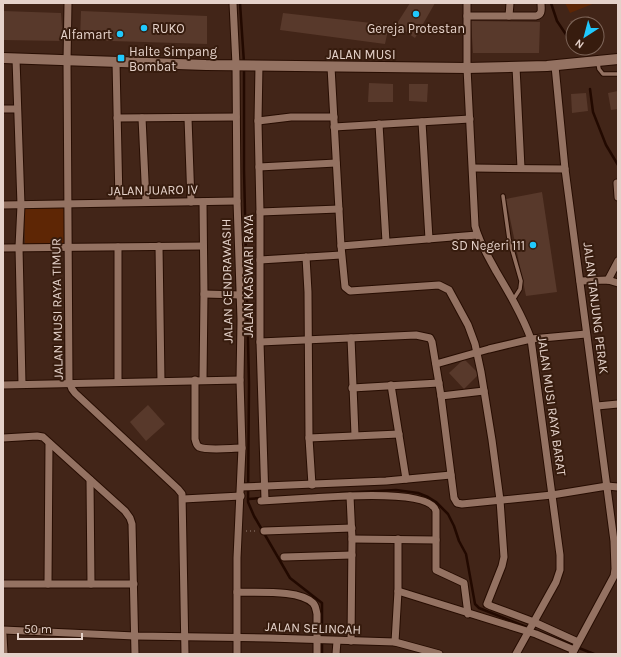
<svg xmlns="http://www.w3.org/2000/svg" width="621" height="657" viewBox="0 0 621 657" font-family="Karla,sans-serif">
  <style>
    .green { fill: #5e2605 }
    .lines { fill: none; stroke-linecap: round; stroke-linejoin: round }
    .stream { stroke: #220900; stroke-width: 2.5 }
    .building { fill: #58392b }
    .lane-casing { stroke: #270d02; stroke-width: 5.5 }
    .street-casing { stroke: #270d02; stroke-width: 9 }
    .secondary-casing { stroke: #270d02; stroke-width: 12 }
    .path { stroke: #7b6156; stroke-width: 1.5; stroke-dasharray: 1 3; stroke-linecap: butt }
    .lane { stroke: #947262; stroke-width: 3.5 }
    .street { stroke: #947262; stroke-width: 7 }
    .secondary { stroke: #947262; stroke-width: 10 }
    .poi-dot { fill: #20c9fd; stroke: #371c0e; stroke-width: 1.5 }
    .labels { text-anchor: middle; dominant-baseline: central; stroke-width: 4; stroke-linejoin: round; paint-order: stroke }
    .poi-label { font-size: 13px; fill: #e5d2ca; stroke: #371c0e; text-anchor: start }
    .street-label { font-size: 13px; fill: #e5d2ca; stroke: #371c0e }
  </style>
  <rect width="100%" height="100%" fill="#422518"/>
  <g class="green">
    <path d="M565 3H595L570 13Z"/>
    <path d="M64 207 65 244 25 246 24 209Z"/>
  </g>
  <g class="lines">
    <g class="stream">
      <path d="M240 3 244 63"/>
      <path d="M551 3 557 21 573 45"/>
      <path d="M575 48 577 51"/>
      <path d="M244 68V170L249 384 248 502 254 516 290 578 322 603V654"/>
      <path d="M590 89 593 112 606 145 618 165"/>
      <path d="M340 493 396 490 418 493 428 497 436 502 448 514 454 526 459 541 466 554 475 604 479 608 594 654"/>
      <path d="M248 499 261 498"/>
    </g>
  </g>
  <g class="building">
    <path d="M410 3H435L415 38 396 25Z"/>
    <path d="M3 11 61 13 63 41 3 40Z"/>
    <path d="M81 11 207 16V44L80 40Z"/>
    <path d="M283 13 389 25 385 44 280 30Z"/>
    <path d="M589 16 591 24H573V28L570 21Z"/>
    <path d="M471 21 540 22 539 53H473Z"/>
    <path d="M580 48H592L581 52Z"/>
    <path d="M369 83 393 84V102H368Z"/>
    <path d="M409 84H428L427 102 409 101Z"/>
    <path d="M618 91V109L611 110 608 93Z"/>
    <path d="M586 93 588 111 572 113 571 94Z"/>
    <path d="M542 192 557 292 526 296 506 199Z"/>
    <path d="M464 359 479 374 464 389 449 373Z"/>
    <path d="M148 405 165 424 146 441 130 422Z"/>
  </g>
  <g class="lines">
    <g class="lane-casing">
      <g id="lane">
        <path d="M598 63 599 69 603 74H618"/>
        <path d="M503 196 509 239 521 281 520 289 513 300"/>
      </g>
    </g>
    <g class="street-casing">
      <g id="street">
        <path d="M68 3 67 61 69 381 72 389 75 393 178 489 182 494 185 654"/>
        <path d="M233 3 236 65 237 201 241 320 240 380 242 448 237 558V654"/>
        <path d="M467 3V68L475 226C479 242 488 256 496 271 509 293 522 315 531 339L560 555V570L556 582 516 654"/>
        <path d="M467 16H536C543 14 541 9 541 3"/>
        <path d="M509 16 510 3"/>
        <path d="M16 59 21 205 19 247 22 384"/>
        <path d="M116 62 119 202"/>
        <path d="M259 65 258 121 260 212V342L265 500"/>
        <path d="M555 66 565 169 614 541 615 569 614 576 572 654"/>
        <path d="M331 67 341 246 345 287 350 291 439 285 449 290 455 301 468 325 475 344 481 372 492 440 500 500 504 557 502 566 487 604 491 606 534 622 578 642"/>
        <path d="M516 67 521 168"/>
        <path d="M3 109H17"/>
        <path d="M117 118 236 117"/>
        <path d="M142 118 146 202"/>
        <path d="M188 118 191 202"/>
        <path d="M258 121 291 117H334"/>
        <path d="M422 122 429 239"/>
        <path d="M379 124 386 242"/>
        <path d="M334 127 470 119"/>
        <path d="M259 167 336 163"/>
        <path d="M473 168 565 169"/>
        <path d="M617 183 618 197"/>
        <path d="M203 202 204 294 203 380"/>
        <path d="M3 205 237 201"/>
        <path d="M260 212 339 209"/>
        <path d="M159 246 161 381"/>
        <path d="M341 246 477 235"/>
        <path d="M118 247V382"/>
        <path d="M3 248 203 246"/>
        <path d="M306 257 308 292 309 438 312 485"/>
        <path d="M260 260 341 255"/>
        <path d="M608 280 618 261"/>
        <path d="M580 281 608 280 618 283"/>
        <path d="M204 294 241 295"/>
        <path d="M351 338 355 435"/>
        <path d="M260 342 416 335 430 338 432 342 441 396 454 498 457 503 462 504 552 495 607 486 618 487"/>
        <path d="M436 364 489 349 531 339 586 334"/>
        <path d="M195 380V439C196 442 196 445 199 447 208 451 231 448 242 448"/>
        <path d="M3 385 240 380"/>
        <path d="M391 385 406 479"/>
        <path d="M352 388 439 383"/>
        <path d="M441 396 484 391"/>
        <path d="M597 406 618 404"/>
        <path d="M3 438 37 436 43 437 125 511 130 518 132 524 135 654"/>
        <path d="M309 438 399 434"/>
        <path d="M90 480 91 584"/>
        <path d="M241 487 386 481 451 475"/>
        <path d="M350 496 352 539 351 641"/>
        <path d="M183 499 241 496"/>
        <path d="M261 501C277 500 294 499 310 498 330 497 430 488 436 511V570L464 583 468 614"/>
        <path d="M264 531 352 528"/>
        <path d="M352 539 436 540"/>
        <path d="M284 557 352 555"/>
        <path d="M3 584H134"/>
        <path d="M48 584 49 443"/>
        <path d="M398 591 536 634 574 650"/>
        <path d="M237 592C256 593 299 589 313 603 316 606 316 610 317 614V654"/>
        <path d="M3 630 135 636 269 638 395 642 439 654"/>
        <path d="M3 635 4 654"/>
        <path d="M395 642 398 591V539"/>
        <path d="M336 654 337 641"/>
      </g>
    </g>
    <g class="secondary-casing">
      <path id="secondary" d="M3 58 206 65 467 68 547 66 618 59"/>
    </g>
    <path class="path" d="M246 531H256"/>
    <use href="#lane" class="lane"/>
    <use href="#street" class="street"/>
    <use href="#secondary" class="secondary"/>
  </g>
  <g class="poi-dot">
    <circle cx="416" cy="14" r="4"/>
    <circle cx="144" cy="28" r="4"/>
    <circle cx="120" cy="34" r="4"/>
    <rect x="117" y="54" width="8" height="8" rx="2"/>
    <circle cx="533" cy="245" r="4"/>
  </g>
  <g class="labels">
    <g class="poi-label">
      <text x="152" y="28">RUKO</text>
      <text x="416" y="28" text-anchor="middle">Gereja Protestan</text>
      <text x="112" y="34" text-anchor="end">Alfamart</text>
      <text x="129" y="51">Halte Simpang<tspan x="129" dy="15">Bombat</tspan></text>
      <text x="525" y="245" text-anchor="end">SD Negeri 111</text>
    </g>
    <g class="street-label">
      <text x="361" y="54">JALAN MUSI</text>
      <text transform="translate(153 190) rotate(-1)">JALAN JUARO IV</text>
      <text transform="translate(248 276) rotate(-90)">JALAN KASWARI RAYA</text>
      <text transform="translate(227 281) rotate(-91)">JALAN CENDRAWASIH</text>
      <text transform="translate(596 308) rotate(83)">JALAN TANJUNG PERAK</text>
      <text transform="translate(57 309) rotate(-91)">JALAN MUSI RAYA TIMUR</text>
      <text transform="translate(552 406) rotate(82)">JALAN MUSI RAYA BARAT</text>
      <text transform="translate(313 628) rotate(2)">JALAN SELINCAH</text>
    </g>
  </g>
  <rect width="621" height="657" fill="none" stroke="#e5d2ca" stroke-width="8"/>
  <g transform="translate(585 36) rotate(216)"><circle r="19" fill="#371c0e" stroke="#7d6559"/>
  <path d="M0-3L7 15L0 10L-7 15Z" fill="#20c9fd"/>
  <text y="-6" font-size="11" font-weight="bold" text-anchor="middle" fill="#e5d2ca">N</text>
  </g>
  <path d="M18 633v6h64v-6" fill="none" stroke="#e5d2ca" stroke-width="2"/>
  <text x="24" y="633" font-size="12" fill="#e5d2ca" stroke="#371c0e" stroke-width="3" paint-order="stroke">50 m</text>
</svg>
